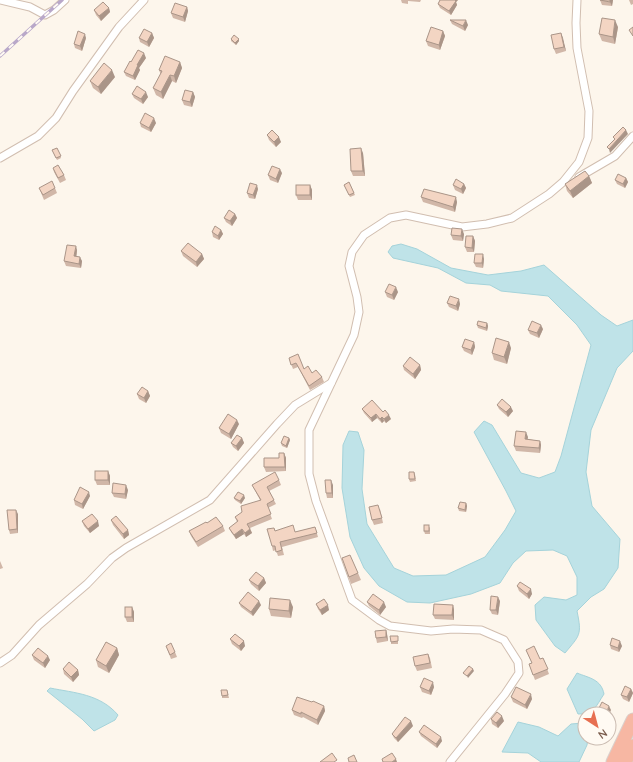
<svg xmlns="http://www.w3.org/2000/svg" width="633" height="762" viewBox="0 0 633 762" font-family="Quicksand,sans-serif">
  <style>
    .water { fill: #bfe3e8; stroke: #a5d3da }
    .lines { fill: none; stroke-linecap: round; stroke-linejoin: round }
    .street-casing { stroke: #d1beb0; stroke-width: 9 }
    .highway-casing { stroke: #dad1cd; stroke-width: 15 }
    .street { stroke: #fff; stroke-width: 7 }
    .highway { stroke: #f7b7a3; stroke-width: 13 }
    .rail-casing { stroke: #b9a8c9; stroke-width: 3.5 }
    .rail { stroke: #fffaf3; stroke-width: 2; stroke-dasharray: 6; stroke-linecap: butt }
    .wall { fill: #d1b7a8 }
    .shaded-wall { fill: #aa9588 }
    .building { fill: #f3d5c3; stroke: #aa9588 }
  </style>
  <rect width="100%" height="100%" fill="#fdf6ec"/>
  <g class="water">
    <path d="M401 244 417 249 451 268 488 275 521 271 544 265 601 315 617 326 633 320V351L617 368 591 430 586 472 592 506 620 539 618 568 604 589 591 597 577 611C582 635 580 635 565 653L555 646 536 620 535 605 544 597 566 600 577 595V577L567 556 553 550 526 551 513 563 500 583 471 594 430 603 407 602 379 586 364 568 350 537 342 488 343 445 349 431 358 432 364 450 362 489 367 524 394 568 413 576 446 575 485 557 505 530 516 511 506 491 474 432 484 421 492 425 521 473 539 478 555 472 561 456 591 345 577 325 548 296 501 291 490 285 466 283 438 268 393 258 388 252 392 246Z"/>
    <path d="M577 673C589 678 601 679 604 694 596 706 594 715 578 714L567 689Z"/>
    <path d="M50 688C75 693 100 694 118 715L115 720 94 731 82 719 47 691Z"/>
    <path d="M518 722 539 727 558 736 571 724 583 723 585 725V738H588L587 745 579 762H541L528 753 502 752Z"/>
  </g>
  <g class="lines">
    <g class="street-casing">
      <g id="street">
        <path d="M0 0 30 7 45 15 54 10 65 0"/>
        <path d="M0 158 38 136 56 118 73 91 119 27 144 0"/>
        <path d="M579 177 615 156 633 136"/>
        <path d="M0 663 12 655 39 625 87 584 112 558 126 548 210 500 277 424 295 405 331 383"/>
        <path d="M450 762 505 694 519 673 518 662 504 640 481 630 453 629 431 631 390 626 379 620 352 600 316 501 309 474V430L354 335 359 312 357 297 349 266 352 252 364 235 390 218 406 215 462 227 487 224 512 218 549 194 563 182 579 162 588 138 589 111 577 48 576 23 577 0"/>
      </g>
    </g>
    <g class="highway-casing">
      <g id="highway">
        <path d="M613 762 633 720"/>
        <path d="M625 762 633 746"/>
      </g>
    </g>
    <use href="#street" class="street"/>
    <use href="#highway" class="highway"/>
    <g class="rail-casing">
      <path id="rail" d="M0 56 62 0"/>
    </g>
    <use href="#rail" class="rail"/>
  </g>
  <g class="wall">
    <path d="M401 0H421L420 2 408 1V4L402 3Z"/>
    <path d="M440 0H458L456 2 457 5 451 15 440 8 438 4Z"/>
    <path d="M600 0H613L612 6 602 5Z"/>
    <path d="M629 0H633V4L631 5Z"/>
    <path d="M187 7 188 11 185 22 173 18 171 13Z"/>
    <path d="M109 8 110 12 101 21 96 15 94 10Z"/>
    <path d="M450 20 468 25 465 31 452 24Z"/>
    <path d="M618 27 615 44 602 41 599 34Z"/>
    <path d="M443 31 445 36 440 50 428 46 426 41Z"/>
    <path d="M152 33 154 38 149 47 140 42 139 38Z"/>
    <path d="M561 33 566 51 556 54 554 49Z"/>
    <path d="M86 38 82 51 75 48 74 44Z"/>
    <path d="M231 39 239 41 236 45 231 41Z"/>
    <path d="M146 58 139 68 140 70 135 80 126 76 124 72 131 62Z"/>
    <path d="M180 62 182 68 176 83 172 81 163 99 156 95 153 88 161 75 159 70Z"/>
    <path d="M115 77 101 94 93 88 90 81Z"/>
    <path d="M193 92 195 97 192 107 184 105 182 100Z"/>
    <path d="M132 94 148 97 143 104 134 98Z"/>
    <path d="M140 123H156L151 132 141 127Z"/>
    <path d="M267 135 281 142 276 147 269 140Z"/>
    <path d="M57 148 61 158 57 160 52 150Z"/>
    <path d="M363 153 365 176H353L351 171Z"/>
    <path d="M53 168 64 175 66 180 60 183 54 172Z"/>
    <path d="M282 173 278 183 270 180 268 175Z"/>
    <path d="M589 176 592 183 573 198 567 191 565 184Z"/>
    <path d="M626 178 628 182 625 188 617 184 615 180Z"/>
    <path d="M349 182 355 195 350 197 344 185Z"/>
    <path d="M464 184 466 188 463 194 455 190 453 185Z"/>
    <path d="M310 185 312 190V200H298L296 195Z"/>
    <path d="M39 188H55L57 193 44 200Z"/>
    <path d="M258 189 255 199 249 198 247 193Z"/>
    <path d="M421 197 457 202 455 212 423 202Z"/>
    <path d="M235 214 237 218 232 226 226 222 224 218Z"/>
    <path d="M221 230 223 234 219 240 213 237 212 232Z"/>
    <path d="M464 234 463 241 453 240 451 235Z"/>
    <path d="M473 236 475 241 474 252H467L465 247Z"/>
    <path d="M77 250 76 257 82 261 81 268 66 266 64 261Z"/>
    <path d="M181 251 202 254 204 259 197 267 183 256Z"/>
    <path d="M484 259 483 268 476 267 474 263Z"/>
    <path d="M385 292H398L394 300 387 297Z"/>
    <path d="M447 303 460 304 458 311 449 307Z"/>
    <path d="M487 323 488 326 487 331 478 328 477 325Z"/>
    <path d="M543 329 539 338 530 334 528 330Z"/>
    <path d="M474 342 475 347 472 355 464 351 462 347Z"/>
    <path d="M511 348 507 364 494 360 492 353Z"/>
    <path d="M289 358 304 369 322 377 324 382 310 390 298 367 293 369Z"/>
    <path d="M420 365 421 370 415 379 404 370 403 366Z"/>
    <path d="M148 391 150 396 146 403 139 399 137 394Z"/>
    <path d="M497 405 513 411 508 417 499 409Z"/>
    <path d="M362 409 391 419 386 423 384 421 382 423 377 418 372 422 364 413Z"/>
    <path d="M239 424 231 439 221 433 219 428Z"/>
    <path d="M528 437 527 439 540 441 541 445 540 453 516 451 514 446Z"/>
    <path d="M242 438 244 443 238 451 233 447 231 443Z"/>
    <path d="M289 438 290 440 287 448 282 446 281 443Z"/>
    <path d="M284 453 286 458V471L266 472 264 467 279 458Z"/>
    <path d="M108 471 110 476V485H97L95 480Z"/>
    <path d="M414 472 415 474 416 481 410 482 409 479Z"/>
    <path d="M279 480 281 485 269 491 276 504 268 508 272 519 250 528 252 533 246 537 244 534 236 539 231 532 229 528 237 522 235 517 260 500 252 485Z"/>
    <path d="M333 485V498H327L326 493Z"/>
    <path d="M128 490 126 499 114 497 112 493Z"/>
    <path d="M90 496 83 509 75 505 74 500Z"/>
    <path d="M234 498H245L241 504 235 500Z"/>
    <path d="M466 503 467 506 466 512 459 511 458 508Z"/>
    <path d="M380 509 383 523 374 525 372 520Z"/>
    <path d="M18 514V533L10 534 9 530Z"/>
    <path d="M111 520 128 530 129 535 124 539 113 525Z"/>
    <path d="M82 521 99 526 90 533 84 526Z"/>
    <path d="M223 526 225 531 198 547 191 536 189 531Z"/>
    <path d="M315 527 318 537 282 547 284 555 278 556 276 550 273 551 272 546 274 528 275 531 296 532Z"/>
    <path d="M430 527V534H425L424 531Z"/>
    <path d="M342 558 358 573 361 580 351 584Z"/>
    <path d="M0 561 3 568 0 569Z"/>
    <path d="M264 578 266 583 259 591 251 584 249 580Z"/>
    <path d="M517 586 532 594 529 599 519 591Z"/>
    <path d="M500 601 498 615 492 614 490 610Z"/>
    <path d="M367 602 386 607 380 615 369 606Z"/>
    <path d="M239 603 261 605 253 616 241 607Z"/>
    <path d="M316 604 329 610 322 615 318 609Z"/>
    <path d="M453 605 454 610V620L435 619 433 615Z"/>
    <path d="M132 607 134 612V622H127L125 617Z"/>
    <path d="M293 607 291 618 271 616 269 609Z"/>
    <path d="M386 630 387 634 388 641 377 643 376 638Z"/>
    <path d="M398 638V644H391V642Z"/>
    <path d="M230 639 245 646 241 651 232 644Z"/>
    <path d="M610 645 622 646 619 652 611 649Z"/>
    <path d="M166 646 175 652 177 657 171 659Z"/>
    <path d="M117 648 119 655 109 673 98 667 96 660Z"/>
    <path d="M526 650 540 659 543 658 549 674 535 680 529 664 532 663Z"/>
    <path d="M428 654 430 658 432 668 417 671 415 666Z"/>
    <path d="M32 655 50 660 45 668 34 660Z"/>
    <path d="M63 669 78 670 79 675 73 682 64 674Z"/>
    <path d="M420 687H434L431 695 422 692Z"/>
    <path d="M631 689 633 693 629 702 623 699 621 695Z"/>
    <path d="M227 690 229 698H222V696Z"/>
    <path d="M511 697 532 699 527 709 513 702Z"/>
    <path d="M324 706 325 711 318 725 303 717 302 718 294 715 292 710Z"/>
    <path d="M491 719 504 721 498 728 492 724Z"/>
    <path d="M413 726 398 742 394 738 392 734Z"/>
    <path d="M419 732 442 741 437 748 421 736Z"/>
  </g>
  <g class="shaded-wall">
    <path d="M454 0H458L456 2 457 5 451 15 449 11Z"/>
    <path d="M610 0H613L612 6 610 2Z"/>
    <path d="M187 7 188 11 185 22 183 17Z"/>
    <path d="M109 8 110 12 101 21 99 16Z"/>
    <path d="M466 20 468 25 465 31 463 26Z"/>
    <path d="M615 20 618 27 615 44 613 37Z"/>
    <path d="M443 31 445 36 440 50 439 45Z"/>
    <path d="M152 33 154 38 149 47 147 42Z"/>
    <path d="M561 33 563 38 566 51 564 47Z"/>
    <path d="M85 34 86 38 82 51 80 46Z"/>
    <path d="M239 39V41L236 45 235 43Z"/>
    <path d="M144 53 146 58 139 68 140 70 135 80 133 76 137 65Z"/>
    <path d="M180 62 182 68 176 83 174 76Z"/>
    <path d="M112 70 115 77 101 94 98 87Z"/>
    <path d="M170 75 172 81 163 99 161 92Z"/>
    <path d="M146 92 148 97 143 104 141 99Z"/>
    <path d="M193 92 195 97 192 107 190 102Z"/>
    <path d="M154 118 156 123 151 132 149 128Z"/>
    <path d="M626 130 628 134 610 153 609 149Z"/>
    <path d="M279 137 281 142 276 147 274 142Z"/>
    <path d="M361 148 363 153 365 176 363 171Z"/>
    <path d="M280 169 282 173 278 183 276 179Z"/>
    <path d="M589 176 592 183 573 198 570 191Z"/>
    <path d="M626 178 628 182 625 188 623 184Z"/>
    <path d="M464 184 466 188 463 194 461 189Z"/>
    <path d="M257 185 258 189 255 199 253 195Z"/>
    <path d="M310 185 312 190V200L310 195Z"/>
    <path d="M456 197 457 202 455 212 453 207Z"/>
    <path d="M235 214 237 218 232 226 230 221Z"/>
    <path d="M462 229 464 234 463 241 461 236Z"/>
    <path d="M221 230 223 234 219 240 218 236Z"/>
    <path d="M473 236 475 241 474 252 472 248Z"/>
    <path d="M76 246 77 250 76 260 74 256Z"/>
    <path d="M202 254 204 259 197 267 196 262Z"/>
    <path d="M483 254 484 259 483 268 482 263Z"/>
    <path d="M80 257 82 261 81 268 79 264Z"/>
    <path d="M396 287 398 292 394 300 392 295Z"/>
    <path d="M459 299 460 304 458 311 456 306Z"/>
    <path d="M487 323 488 326 487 331 486 328Z"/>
    <path d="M541 325 543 329 539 338 537 333Z"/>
    <path d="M474 342 475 347 472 355 471 350Z"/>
    <path d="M509 342 511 348 507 364 504 357Z"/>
    <path d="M420 365 421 370 415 379 413 374Z"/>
    <path d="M148 391 150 396 146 403 144 398Z"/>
    <path d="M511 407 513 411 508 417 506 412Z"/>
    <path d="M376 414 377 418 372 422 371 418Z"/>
    <path d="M389 415 391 419 386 423 384 419Z"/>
    <path d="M382 417 384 421 382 423 380 419Z"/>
    <path d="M237 420 239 424 231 439 229 434Z"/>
    <path d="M526 432 528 437 527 443 525 439Z"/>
    <path d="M242 438 244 443 238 451 236 446Z"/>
    <path d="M289 438 290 440 287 448 286 446Z"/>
    <path d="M540 441 541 445 540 453 539 448Z"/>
    <path d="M284 453 286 458V471L285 467Z"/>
    <path d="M108 471 110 476V485L108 480Z"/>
    <path d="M331 480 333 485V498L332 493Z"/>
    <path d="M126 485 128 490 126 499 125 494Z"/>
    <path d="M89 492 90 496 83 509 82 504Z"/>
    <path d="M244 495 245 498 241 504 240 501Z"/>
    <path d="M466 503 467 506 466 512 465 510Z"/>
    <path d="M16 510 18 514V533L17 529Z"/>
    <path d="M98 521 99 526 90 533 88 529Z"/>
    <path d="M242 529 244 534 236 539 234 535Z"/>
    <path d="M250 529 252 533 246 537 245 533Z"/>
    <path d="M128 530 129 535 124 539 123 534Z"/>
    <path d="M264 578 266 583 259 591 258 586Z"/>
    <path d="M531 589 532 594 529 599 527 594Z"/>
    <path d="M498 597 500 601 498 615 496 610Z"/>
    <path d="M290 600 293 607 291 618 289 611Z"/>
    <path d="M259 601 261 605 253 616 251 612Z"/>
    <path d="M384 602 386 607 380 615 379 610Z"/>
    <path d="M328 605 329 610 322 615 320 610Z"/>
    <path d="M453 605 454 610V620L452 615Z"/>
    <path d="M132 607 134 612V622L132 617Z"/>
    <path d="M386 630 387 634 388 641 386 637Z"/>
    <path d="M244 641 245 646 241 651 239 646Z"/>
    <path d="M620 641 622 646 619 652 618 648Z"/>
    <path d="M117 648 119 655 109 673 106 666Z"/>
    <path d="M48 656 50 660 45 668 43 663Z"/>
    <path d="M473 669 474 671 468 678 467 676Z"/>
    <path d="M78 670 79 675 73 682 71 677Z"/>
    <path d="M433 682 434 687 431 695 429 691Z"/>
    <path d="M631 689 633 693 629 702 627 697Z"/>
    <path d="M531 694 532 699 527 709 525 705Z"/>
    <path d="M324 706 325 711 318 725 317 720Z"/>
    <path d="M609 706 611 710 609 715V714H606Z"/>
    <path d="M502 716 504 721 498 728 496 723Z"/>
    <path d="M411 721 413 726 398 742 396 738Z"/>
    <path d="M441 737 442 741 437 748 436 744Z"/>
    <path d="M396 759 397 762H392Z"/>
  </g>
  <g class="building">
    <path d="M440 0H455L456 1 449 11 438 4Z"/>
    <path d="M600 0H610V2Z"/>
    <path d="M103 2 109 8 99 16 94 10Z"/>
    <path d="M175 3 187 7 183 17 171 13Z"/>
    <path d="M602 18 615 20 613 37 599 34Z"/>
    <path d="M450 20H466L463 26Z"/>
    <path d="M431 27 443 31 439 45 426 41Z"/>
    <path d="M633 27V36L629 30Z"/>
    <path d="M144 29 152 33 147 42 139 38Z"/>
    <path d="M78 31 85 34 80 46 74 44Z"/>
    <path d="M561 33 564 47 554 49 551 35Z"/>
    <path d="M234 35 239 39 235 43 231 39Z"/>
    <path d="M138 50 144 53 137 65H138L133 76 124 72 130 61 131 62Z"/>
    <path d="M165 56 180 62 174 76 170 75 161 92 153 88 162 71 159 70Z"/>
    <path d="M104 63 112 70 98 87 90 81Z"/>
    <path d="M137 86 146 92 141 99 132 94Z"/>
    <path d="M185 90 193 92 190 102 182 100Z"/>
    <path d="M145 113 154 118 149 128 140 123Z"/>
    <path d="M623 127 626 130 609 149 607 147 615 139 613 137Z"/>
    <path d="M272 130 279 137 274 142 267 135Z"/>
    <path d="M57 148 61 156 56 158 52 150Z"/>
    <path d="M361 148 363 171H351L350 149Z"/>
    <path d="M58 165 64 175 58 178 53 168Z"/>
    <path d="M272 166 280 169 276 179 268 175Z"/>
    <path d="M585 171 589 176 570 191 565 184Z"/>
    <path d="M618 174 626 178 623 184 615 180Z"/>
    <path d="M456 179 464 184 461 189 453 185Z"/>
    <path d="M52 181 55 188 43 195 39 188Z"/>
    <path d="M349 182 354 193 349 195 344 185Z"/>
    <path d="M250 183 257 185 253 195 247 193Z"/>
    <rect x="296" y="185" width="14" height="10"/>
    <path d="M424 189 456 197 453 207 421 197Z"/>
    <path d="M229 210 235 214 230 221 224 218Z"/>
    <path d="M215 226 221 230 218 236 212 232Z"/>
    <path d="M452 228 462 229 461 236 451 235Z"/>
    <path d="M466 236H473L472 248 465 247Z"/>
    <path d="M188 243 202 254 196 262 181 251Z"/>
    <path d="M67 245 76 246 74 256 80 257 79 264 64 261Z"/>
    <path d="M475 254H483L482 263H474Z"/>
    <path d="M389 284 396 287 392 295 385 292Z"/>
    <path d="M450 296 459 299 456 306 447 303Z"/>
    <path d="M478 321 487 323 486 328 477 325Z"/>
    <path d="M532 321 541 325 537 333 528 330Z"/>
    <path d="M496 338 509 342 504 357 492 353Z"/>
    <path d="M465 339 474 342 471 350 462 347Z"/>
    <path d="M298 354 304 369 308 366 312 373 316 370 322 377 309 386 296 363 291 365 289 358Z"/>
    <path d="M410 357 420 365 413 374 403 366Z"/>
    <path d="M142 387 148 391 144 398 137 394Z"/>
    <path d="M502 399 511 407 506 412 497 405Z"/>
    <path d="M372 400 383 412 385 410 389 415 384 419 382 417 380 419 376 414 371 418 362 409Z"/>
    <path d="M228 414 237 420 229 434 219 428Z"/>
    <path d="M516 431 526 432 525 439 540 441 539 448 514 446Z"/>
    <path d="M237 435 242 438 236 446 231 443Z"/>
    <path d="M284 436 289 438 286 446 281 443Z"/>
    <path d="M279 453H284L285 467H264V458H279Z"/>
    <rect x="95" y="471" width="13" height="9"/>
    <path d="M275 472 279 480 267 487 274 500 267 504 271 514 247 524 250 529 245 533 242 529 234 535 229 528 238 521 235 517 242 512 241 506 261 500 252 485Z"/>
    <path d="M409 472H414L415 479H409Z"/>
    <path d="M325 480H331L332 493H326Z"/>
    <path d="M113 483 126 485 125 494 112 493Z"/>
    <path d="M80 487 89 492 82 504 74 500Z"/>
    <path d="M238 492 244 495 240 501 234 498Z"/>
    <path d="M460 502 466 503 465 510 458 508Z"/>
    <path d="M378 505 382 518 372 520 369 507Z"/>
    <path d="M7 510H16L17 529 9 530Z"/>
    <path d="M92 514 98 521 88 529 82 521Z"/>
    <path d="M116 516 128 530 123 534 111 520Z"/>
    <path d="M216 517 223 526 196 542 189 531 206 522 207 523Z"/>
    <path d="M293 525 295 532 315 527 317 533 280 542 282 550 276 552 275 546H272L267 529 274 528 275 531Z"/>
    <rect x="424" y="525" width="5" height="6"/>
    <path d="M350 555 358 573 349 577 342 558Z"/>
    <path d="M256 572 264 578 258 586 249 580Z"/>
    <path d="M520 582 531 589 527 594 517 586Z"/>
    <path d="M248 592 259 601 251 612 239 603Z"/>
    <path d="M373 594 384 602 379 610 367 602Z"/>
    <path d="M491 596 498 597 496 610H490Z"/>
    <path d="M270 598 290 600 289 611 269 609Z"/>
    <path d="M324 599 328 605 320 610 316 604Z"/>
    <path d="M434 604 453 605 452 615H433Z"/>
    <rect x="125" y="607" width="7" height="10"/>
    <path d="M386 630V637L376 638 375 631Z"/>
    <path d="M235 634 244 641 239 646 230 639Z"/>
    <path d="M390 636H398V641L391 642Z"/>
    <path d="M612 638 620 641 618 648 610 645Z"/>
    <path d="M106 642 117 648 106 666 96 660Z"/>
    <path d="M171 643 175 652 170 655 166 646Z"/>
    <path d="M534 646 540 659 543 658 548 669 533 675 529 664 532 663 526 650Z"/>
    <path d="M38 648 48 656 43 663 32 655Z"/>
    <path d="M428 654 430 663 415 666 413 657Z"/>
    <path d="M69 662 78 670 71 677 63 669Z"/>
    <path d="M469 666 473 669 467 676 463 673Z"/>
    <path d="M424 678 433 682 429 691 420 687Z"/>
    <path d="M625 686 631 689 627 697 621 695Z"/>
    <path d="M516 687 531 694 525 705 511 697Z"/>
    <path d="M221 690H227L228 695 222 696Z"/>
    <path d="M297 697 312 702 313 701 324 706 317 720 301 712V714L292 710Z"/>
    <path d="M602 702 609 706 606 714H601L597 712Z"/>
    <path d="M497 712 502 716 496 723 491 719Z"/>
    <path d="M405 717 411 721 396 738 392 734Z"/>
    <path d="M424 725 441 737 436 744 419 732Z"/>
    <path d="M332 753 337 760 334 762H320Z"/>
    <path d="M392 753 396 759 392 762H383L382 759Z"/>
    <path d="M354 755 357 762H349L348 758Z"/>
  </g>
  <g transform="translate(597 726) rotate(144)"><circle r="19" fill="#fffaf3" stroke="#cabbb1"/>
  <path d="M0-3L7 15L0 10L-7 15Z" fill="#e76f51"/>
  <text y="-6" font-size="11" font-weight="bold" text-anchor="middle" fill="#7a5c4d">N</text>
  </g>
</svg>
